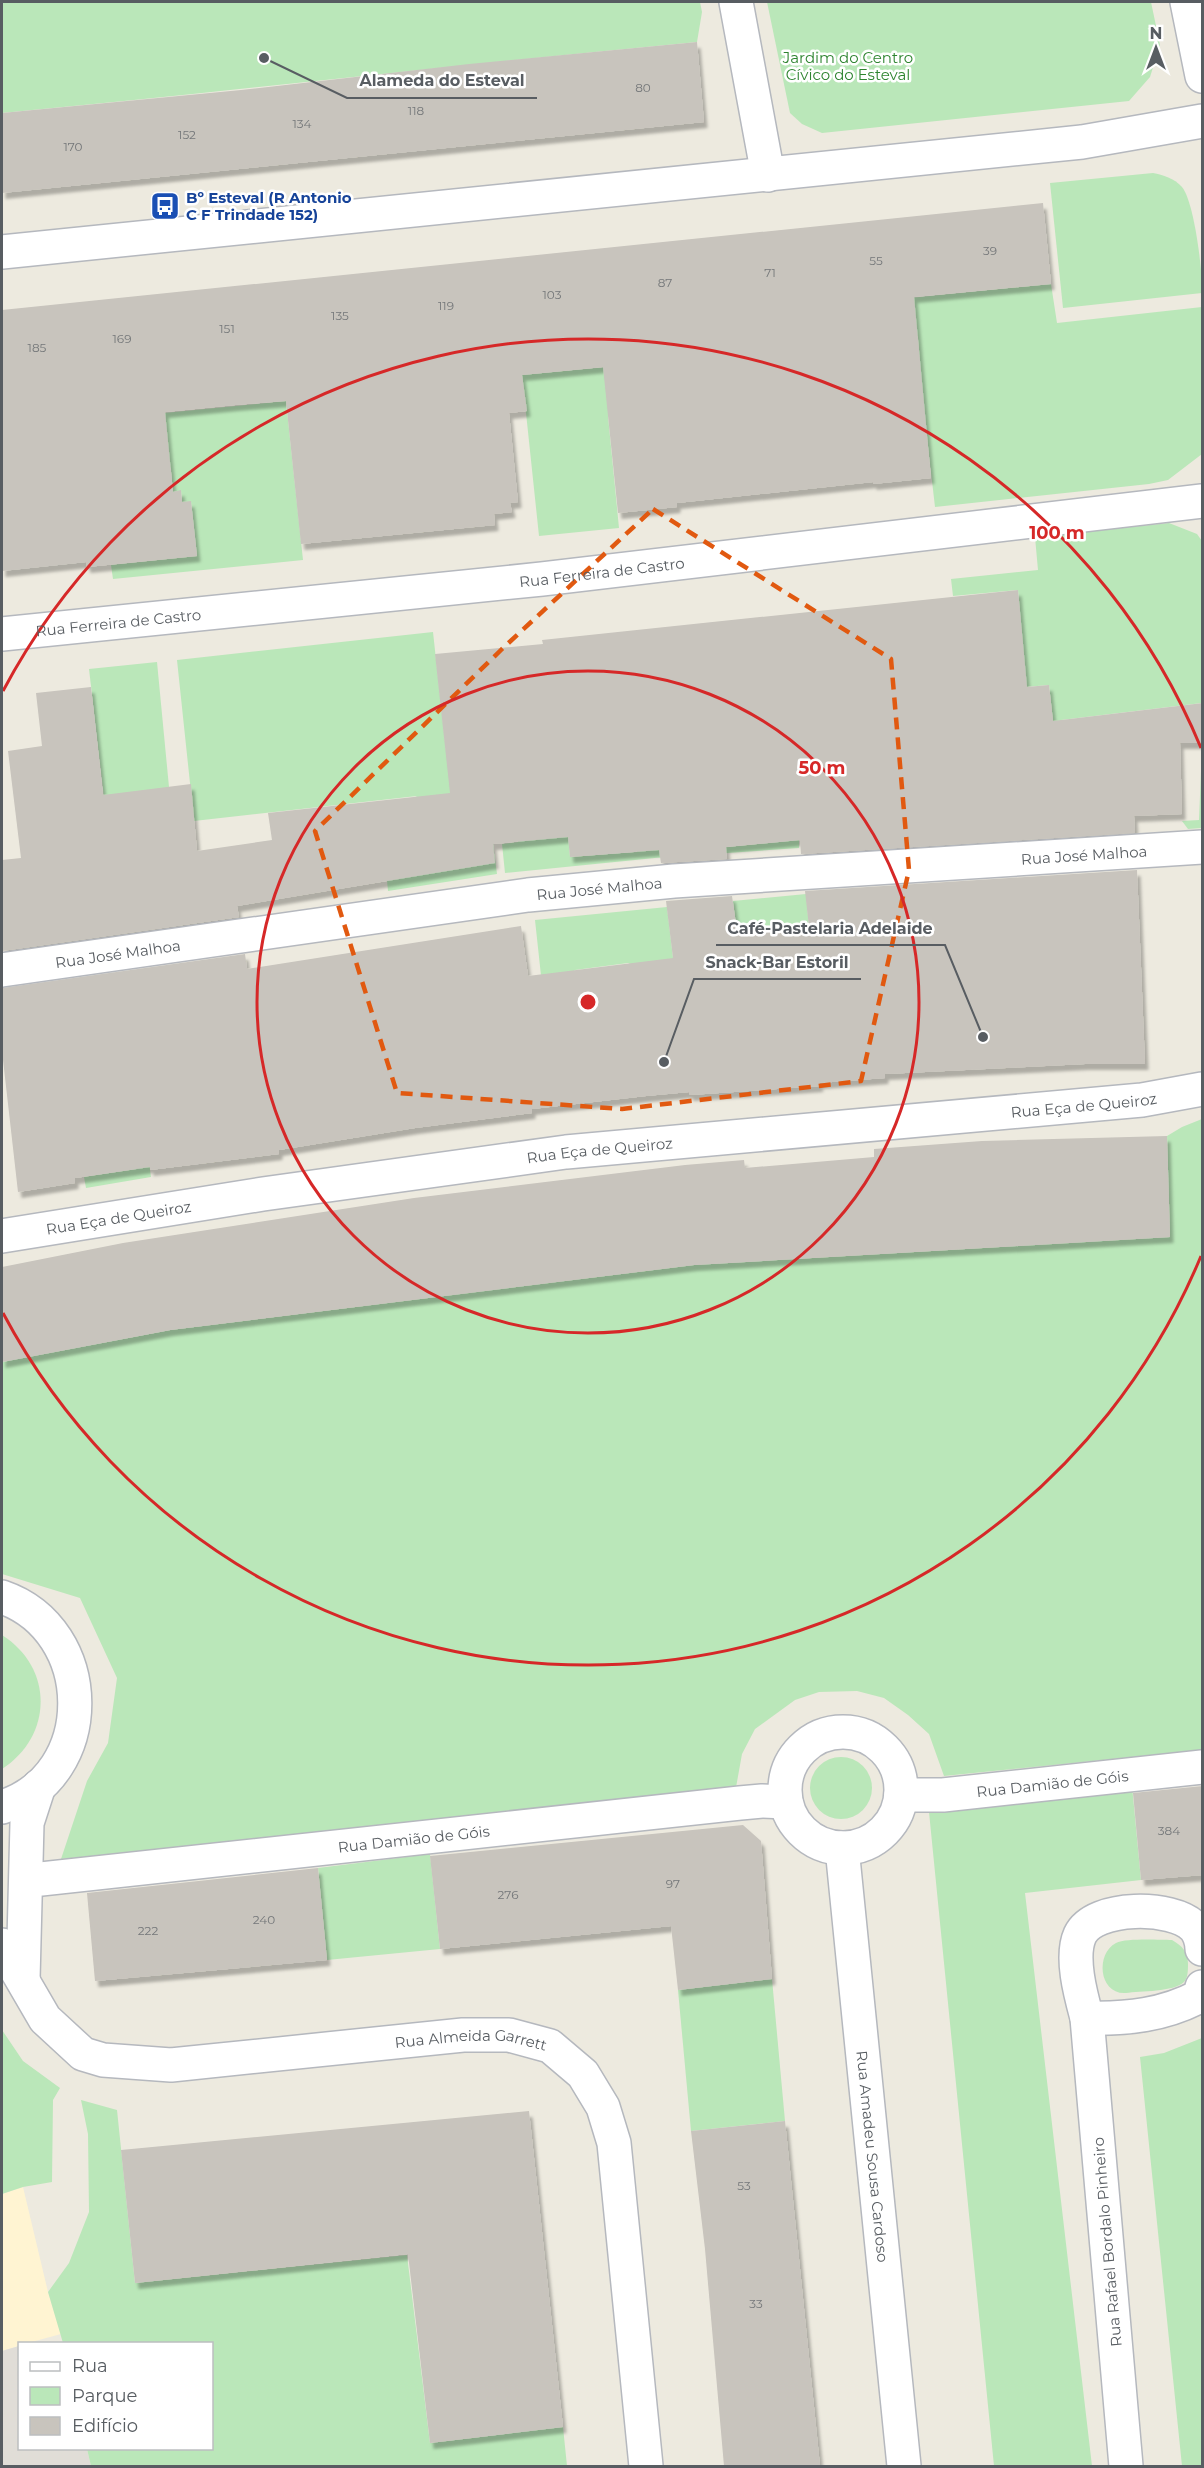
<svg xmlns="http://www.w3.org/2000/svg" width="1204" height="2468" viewBox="0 0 1204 2468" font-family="Montserrat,sans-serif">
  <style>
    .commercial { fill: #fff4d2 }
    .industrial { fill: #e0ddd7 }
    .green { fill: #bae7b9 }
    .building { fill: #c8c4bd; filter: url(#shadow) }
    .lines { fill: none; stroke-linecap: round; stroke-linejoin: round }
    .street-casing { stroke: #b5b8be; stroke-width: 36 }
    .street { stroke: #fff; stroke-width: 33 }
    .marked { fill: none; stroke: #e15910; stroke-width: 4.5; stroke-dasharray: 12 8; stroke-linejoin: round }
    .ring { fill: none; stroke: #d62828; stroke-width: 3 }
    .labels { text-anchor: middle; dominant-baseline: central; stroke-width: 5; stroke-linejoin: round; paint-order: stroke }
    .number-label { font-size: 12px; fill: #747779 }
    .park-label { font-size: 15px; fill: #2e8430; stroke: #fff }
    .transit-label { font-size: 15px; font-weight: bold; fill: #164399; stroke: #fff; text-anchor: start }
    .street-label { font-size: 15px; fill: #585d62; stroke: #fff }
    .centre { fill: #d62828; stroke: #fff; stroke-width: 3 }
    .ring-label { font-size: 18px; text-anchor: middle; font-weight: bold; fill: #d62828; stroke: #fff; stroke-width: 5; stroke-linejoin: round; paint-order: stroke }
    .leader { fill: none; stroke: #585d62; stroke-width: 2 }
    .callout-dot { fill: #585d62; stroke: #fff; stroke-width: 2 }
    .callout-label { font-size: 16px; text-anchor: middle; font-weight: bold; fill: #585d62; stroke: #fff; stroke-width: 5; stroke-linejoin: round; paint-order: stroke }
  </style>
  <defs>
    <filter id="shadow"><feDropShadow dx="3.5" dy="6" stdDeviation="1.5" flood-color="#0004"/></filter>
  </defs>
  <rect width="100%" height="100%" fill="#edeadf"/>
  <path class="commercial" d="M23 2187 48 2292 61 2334 28 2343 20 2344 19 2346 2 2351V2194Z"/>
  <path class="industrial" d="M19 2346 20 2448 87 2449 91 2466H2V2351Z"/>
  <g class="green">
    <path d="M2 2H700L702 12 697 42C465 64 233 91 2 113Z"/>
    <path d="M767 2H1151L1160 45 1150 77 1129 101 822 133 802 124 790 113Z"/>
    <path d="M1153 173C1163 175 1174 178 1182 187 1194 201 1203 273 1202 293L1063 308 1050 183Z"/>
    <path d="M1051 284 1057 323 1202 307V454L1168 480 1149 484 935 507 921 386 918 337 879 301Z"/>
    <path d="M661 362 668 410 608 416 619 528 539 536 522 375Z"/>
    <path d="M286 401 303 560 113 579 111 565 197 556 191 502H182L181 491 173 492 171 469 144 415Z"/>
    <path d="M1169 523 1197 534 1202 541V703L1061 720 1064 760 1053 721 1049 685 1026 687 1018 590 953 596 951 579 1038 570 1035 537Z"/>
    <path d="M433 632 446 751 486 789 497 874 388 891 381 818 417 796 194 821 177 660Z"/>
    <path d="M157 662 169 787 108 832 89 669Z"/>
    <path d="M1202 747V828L1188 829 1182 821 1199 820Z"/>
    <path d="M565 792 570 857 637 852 635 827 669 853 799 840V848L655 858 505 873 502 844 518 842 516 810Z"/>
    <path d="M806 894 809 927 741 963 733 901Z"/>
    <path d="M667 907 676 983 628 963 575 970 543 994 535 920Z"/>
    <path d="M137 1075 151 1177 86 1188 84 1177 136 1169Z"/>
    <path d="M1202 1119V1750L944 1776 929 1734 908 1715 884 1698 857 1691 819 1692 795 1700 755 1729 742 1754 735 1793 61 1859 87 1781 108 1743 117 1678 80 1598 2 1574V1362L171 1330 694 1265 1170 1237 1167 1136 1182 1127Z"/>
    <path d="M2 1635C54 1668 53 1736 2 1769Z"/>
    <circle cx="841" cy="1788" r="31"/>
    <path d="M1132 1786 1141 1880 1025 1893 1092 2466H994L929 1812 942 1806Z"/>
    <path d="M430 1854 440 1949 327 1960 318 1868Z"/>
    <path d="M1172 1940C1182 1946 1188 1951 1188 1964 1188 1970 1188 1978 1184 1982 1174 1992 1140 1991 1126 1993 1099 1995 1095 1954 1116 1943 1126 1938 1159 1940 1172 1940Z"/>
    <path d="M772 1979 785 2121 691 2131 678 1990Z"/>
    <path d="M2 2030 23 2061 60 2088 53 2100 52 2182 23 2187 2 2194Z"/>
    <path d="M1202 2038V2466H1182L1140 2057 1164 2053Z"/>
    <path d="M81 2100 117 2110 135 2283 407 2255 430 2443 563 2427 567 2466H91L87 2449 212 2448V2344L63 2343 48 2292 69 2263 89 2212 88 2134Z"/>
  </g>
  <g class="building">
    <path d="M697 42 704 122 2 193V113L241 90 469 64Z"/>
    <path d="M1043 203 1051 284 914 297 931 478 873 484V482L677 503V507L618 513 603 367 522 375 527 411 509 413 518 502 510 503 512 512 494 514 495 525 301 544 286 401 235 405 165 412 173 492 181 490 182 502 191 501 197 556 87 567 86 562 2 571V310Z"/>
    <path d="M1018 590 1027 687 1049 685 1053 721 1203 703V743H1180L1182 814 1134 816 1135 833 801 854 800 840 726 847 727 859 661 863 659 850 570 857 568 837 493 844 495 863 237 906 239 917 2 951V860L21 858 8 751 42 746 36 693 91 687 103 795 191 784 197 851 272 840 268 813 450 793 435 654 543 644 542 640Z"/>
    <path d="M1137 870 1145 1064H1085L885 1074V1078L819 1083 820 1086 690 1095 689 1092 646 1096 532 1109V1113L415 1128 279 1150V1154L150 1170V1167L75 1178V1183L18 1192 2 1051V988L245 954 247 969 521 926 528 976 673 958 666 901 732 896 737 931 809 927 805 891Z"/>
    <path d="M1167 1136 1170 1237 694 1265 170 1330 2 1362V1267L123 1243 414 1198 685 1165 744 1160 745 1168 874 1157V1149L982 1141Z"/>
    <path d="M1203 1786V1875L1141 1880 1133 1793Z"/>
    <path d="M743 1825 761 1841 772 1979 678 1990 671 1926 440 1949 430 1856Z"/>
    <path d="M318 1868 327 1960 95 1981 87 1893Z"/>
    <path d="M529 2111 563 2427 430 2443 408 2254 135 2283 121 2150Z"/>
    <path d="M785 2121 820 2466H724L705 2249 691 2131Z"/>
  </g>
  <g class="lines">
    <g class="street-casing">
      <g id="street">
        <path d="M736 2 768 175"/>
        <path d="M1187 2 1202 76"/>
        <path d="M2 252 1082 142 1202 121"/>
        <path id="s1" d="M2 634 542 579 1202 501"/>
        <path id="s2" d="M2 970 528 895 674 881 1202 847"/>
        <path id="s3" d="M2 1236 263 1194 566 1152 1142 1100 1202 1089"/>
        <path d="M2 1597C98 1630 100 1776 2 1807"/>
        <circle cx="843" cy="1790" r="58"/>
        <path id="s4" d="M901 1795H943L1202 1767"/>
        <path id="s5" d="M842 1848 904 2466"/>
        <path id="s6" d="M41 1879 740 1803 762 1801 786 1802"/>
        <path id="s7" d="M2 1945 45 2019 83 2054 103 2060 171 2065 463 2035H509L550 2046 583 2074 603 2107 614 2143 646 2466"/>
        <path d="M23 1979 27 1823 39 1786"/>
        <path d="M1087 2018C1128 2019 1164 2015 1200 1996L1202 1987"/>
        <path d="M1126 2466 1087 2018C1081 1996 1070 1957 1080 1935 1094 1905 1173 1905 1194 1927 1199 1932 1202 1942 1202 1949"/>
      </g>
    </g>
    <use href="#street" class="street"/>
  </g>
  <path class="marked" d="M653 509 891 659 909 870 861 1081 622 1109 397 1093 315 831 502 649Z"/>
  <g class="ring">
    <circle cx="588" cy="1002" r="331"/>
    <path d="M1201 1256A663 663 0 0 1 3 1313M3 691A663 663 0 0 1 1201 748"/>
  </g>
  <defs>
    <g id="bus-square" transform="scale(1.5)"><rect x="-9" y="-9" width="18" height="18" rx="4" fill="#1a4fb4" stroke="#fff"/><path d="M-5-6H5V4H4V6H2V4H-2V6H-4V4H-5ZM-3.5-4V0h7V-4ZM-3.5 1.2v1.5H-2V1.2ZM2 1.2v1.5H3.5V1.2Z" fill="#fff"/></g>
  </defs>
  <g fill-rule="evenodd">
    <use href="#bus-square" x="165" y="206"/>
  </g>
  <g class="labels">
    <g class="number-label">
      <text x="643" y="87">80</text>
      <text x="416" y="110">118</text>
      <text x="302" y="123">134</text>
      <text x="187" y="134">152</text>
      <text x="73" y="146">170</text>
      <text x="990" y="250">39</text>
      <text x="876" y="260">55</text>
      <text x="770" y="272">71</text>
      <text x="665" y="282">87</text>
      <text x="552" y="294">103</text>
      <text x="446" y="305">119</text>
      <text x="340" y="315">135</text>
      <text x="227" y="328">151</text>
      <text x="122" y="338">169</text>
      <text x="37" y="347">185</text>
      <text x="1169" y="1830">384</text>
      <text x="673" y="1883">97</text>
      <text x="508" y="1894">276</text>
      <text x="264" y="1919">240</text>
      <text x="148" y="1930">222</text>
      <text x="744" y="2185">53</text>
      <text x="756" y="2303">33</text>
    </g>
    <g class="park-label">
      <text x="848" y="57">Jardim do Centro<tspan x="848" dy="17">Cívico do Esteval</tspan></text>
    </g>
    <g class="transit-label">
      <text x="186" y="197">Bº Esteval (R Antonio<tspan x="186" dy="17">C F Trindade 152)</tspan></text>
    </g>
    <g class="street-label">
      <text stroke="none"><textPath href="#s1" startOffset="603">Rua Ferreira de Castro</textPath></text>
      <text stroke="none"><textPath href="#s1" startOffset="117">Rua Ferreira de Castro</textPath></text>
      <text stroke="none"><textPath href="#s2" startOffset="1089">Rua José Malhoa</textPath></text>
      <text stroke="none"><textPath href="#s2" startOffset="603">Rua José Malhoa</textPath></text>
      <text stroke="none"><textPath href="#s2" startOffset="117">Rua José Malhoa</textPath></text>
      <text stroke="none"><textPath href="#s3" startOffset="1090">Rua Eça de Queiroz</textPath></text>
      <text stroke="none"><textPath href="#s3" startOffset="604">Rua Eça de Queiroz</textPath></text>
      <text stroke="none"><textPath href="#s3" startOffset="118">Rua Eça de Queiroz</textPath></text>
      <text stroke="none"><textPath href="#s4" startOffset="152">Rua Damião de Góis</textPath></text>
      <text stroke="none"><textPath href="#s6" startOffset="375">Rua Damião de Góis</textPath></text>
      <text stroke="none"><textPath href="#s7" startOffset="528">Rua Almeida Garrett</textPath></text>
      <text stroke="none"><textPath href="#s5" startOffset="310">Rua Amadeu Sousa Cardoso</textPath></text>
      <text transform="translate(1107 2242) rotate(-95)">Rua Rafael Bordalo Pinheiro</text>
    </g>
  </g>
  <circle cx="588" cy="1002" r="9" class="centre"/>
  <g class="ring-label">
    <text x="1057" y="539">100 m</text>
    <text x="822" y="774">50 m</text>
  </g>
  <path class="leader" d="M264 58L347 98H537M983 1037L945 945H716M664 1062L694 979H861"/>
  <g class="callout-dot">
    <circle cx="264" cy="58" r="6"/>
    <circle cx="983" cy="1037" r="6"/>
    <circle cx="664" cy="1062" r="6"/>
  </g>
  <g class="callout-label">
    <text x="442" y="86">Alameda do Esteval</text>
    <text x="830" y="934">Café-Pastelaria Adelaide</text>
    <text x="777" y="968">Snack-Bar Estoril</text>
  </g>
  <rect width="1204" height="2468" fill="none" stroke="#585d62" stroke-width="6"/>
  <rect x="18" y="2342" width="195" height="108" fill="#ffffff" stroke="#bcbec0" stroke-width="1.5"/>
  <rect x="30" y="2362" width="30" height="9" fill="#ffffff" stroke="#bcbec0" stroke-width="1.5"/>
  <text x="72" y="2372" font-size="18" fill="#585d62">Rua</text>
  <rect x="30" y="2387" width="30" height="18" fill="#bae7b9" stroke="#bcbec0" stroke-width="1.5"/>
  <text x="72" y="2402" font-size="18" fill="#585d62">Parque</text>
  <rect x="30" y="2417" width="30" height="18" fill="#c8c4bd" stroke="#bcbec0" stroke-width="1.5"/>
  <text x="72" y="2432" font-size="18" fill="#585d62">Edifício</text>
  <g transform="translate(1156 48)" stroke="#ffffff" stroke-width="4.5" paint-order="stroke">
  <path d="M0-4.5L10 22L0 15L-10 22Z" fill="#585d62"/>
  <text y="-9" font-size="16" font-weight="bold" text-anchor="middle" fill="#585d62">N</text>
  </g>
</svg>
